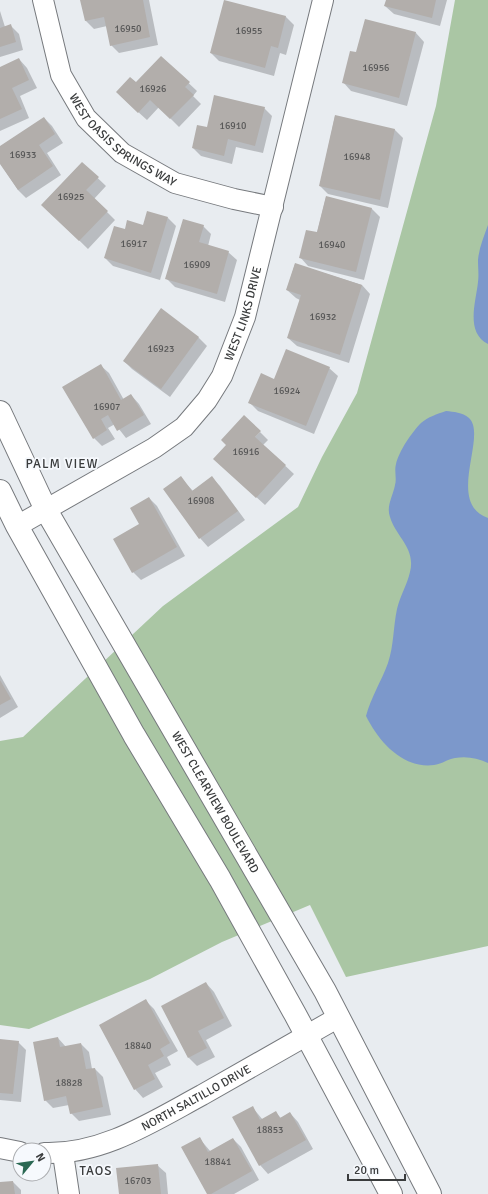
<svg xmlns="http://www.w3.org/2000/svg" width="488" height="1194" viewBox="0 0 488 1194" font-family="Signika,sans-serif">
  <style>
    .green { fill: #aac6a4 }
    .water { fill: #7c98cb }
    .shadow { fill: #0003 }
    .building { fill: #b2aeab }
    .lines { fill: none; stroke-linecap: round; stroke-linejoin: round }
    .minor-casing { stroke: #76797d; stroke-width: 22 }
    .tertiary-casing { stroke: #76797d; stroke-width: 24 }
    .minor { stroke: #fff; stroke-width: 20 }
    .tertiary { stroke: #fff; stroke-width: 22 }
    .labels { text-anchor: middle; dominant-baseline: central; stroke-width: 3.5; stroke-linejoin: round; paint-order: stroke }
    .number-label { font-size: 10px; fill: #585858 }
    .street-label { font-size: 12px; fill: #3a3c3d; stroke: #f6f9fd }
    .neighbourhood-label { font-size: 13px; letter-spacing: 1px; fill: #3a3c3d; stroke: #f6f9fd }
  </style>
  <rect width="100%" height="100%" fill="#e8ecf0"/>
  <path class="green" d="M455 0H488V946L346 977 310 905 222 942 150 979 29 1029 0 1025V741L23 737 163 606 298 507 322 457 357 393 436 106Z"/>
  <g class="water">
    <path d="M488 225V344C465 332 476 302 478 282 479 275 478 268 478 260 479 248 484 236 488 225Z"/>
    <path d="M446 411C454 412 462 412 469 418 488 436 445 503 488 518V763C477 758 467 756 455 758 448 759 442 764 434 765 403 769 379 742 366 716 371 697 381 682 388 663 394 645 393 628 397 609 400 596 407 585 410 572 416 548 396 537 390 517 386 506 393 496 395 485 397 478 394 471 396 464 399 451 412 432 421 423 428 417 437 414 446 411Z"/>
  </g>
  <g class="shadow">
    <path d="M81 0H149L158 45 119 53 111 45 107 26 94 29 86 21Z"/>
    <path d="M387 0H447L440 26 394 14 385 6Z"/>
    <path d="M225 1 286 17 294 25 286 55 280 53 274 76 219 61 211 53Z"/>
    <path d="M0 11 5 27 11 26 19 34 23 50 0 57Z"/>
    <path d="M416 33 424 42 407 106 351 91 343 82 357 54Z"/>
    <path d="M161 57 197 91 193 96 201 104 179 127 159 107 147 120 125 100 136 84Z"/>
    <path d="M19 59 27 68 37 88 20 96 29 118 0 131V68Z"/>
    <path d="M264 108 272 116 263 153 236 147 232 164 201 156 193 148 207 128Z"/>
    <path d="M335 116 395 130 403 138 388 208 328 194 320 186Z"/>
    <path d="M44 118 52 126 63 143 47 153 61 175 26 198 18 190 0 163V147Z"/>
    <path d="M82 163 106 186 94 199 115 220 88 249 43 205Z"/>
    <path d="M326 197 372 209 380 217 364 280 308 266 300 257 317 233Z"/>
    <path d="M168 218 176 226 160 280 113 266 105 258 125 230Z"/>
    <path d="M203 226 211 234 208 246 228 252 237 260 225 302 175 287 167 279Z"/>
    <path d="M295 264 362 285 370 294 349 363 297 346 288 338 300 300 296 298 287 290Z"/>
    <path d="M161 310 199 338 207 346 170 397 132 369 124 361Z"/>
    <path d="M100 365 109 373 124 400 131 395 139 404 151 424 126 438 115 424 108 428 115 439 102 446 94 438Z"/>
    <path d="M329 368 338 376 314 434 258 411 250 403 275 380Z"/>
    <path d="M260 432 268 440 263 445 294 474 265 505 223 467Z"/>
    <path d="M181 478 193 491 212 478 220 486 245 520 208 547 200 538 165 490Z"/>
    <path d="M149 498 157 506 185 556 141 580 133 572Z"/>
    <path d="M0 675 18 707 0 718Z"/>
    <path d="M206 983 214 992 232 1026 206 1040 215 1057 197 1066 189 1058Z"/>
    <path d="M146 1001 154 1009 178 1051 167 1057 171 1065 155 1073 163 1087 143 1098 135 1089Z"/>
    <path d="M58 1038 66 1047 81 1044 89 1052 92 1069H95L103 1077 111 1115 79 1121 71 1113 69 1105 53 1108 45 1100Z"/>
    <path d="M0 1040 18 1042 26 1050 21 1102 0 1100Z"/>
    <path d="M252 1107 263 1120 276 1113 281 1118 290 1113 298 1122 313 1149 268 1174 260 1165Z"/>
    <path d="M199 1138 211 1152 233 1139 241 1147 259 1180 234 1194H208Z"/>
    <path d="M157 1165 166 1173 168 1194H120Z"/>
    <path d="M13 1182 21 1190V1194H0V1183Z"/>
  </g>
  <g class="building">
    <path d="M80 0H143L150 37 110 46 104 17 85 21Z"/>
    <path d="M224 0 286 16 278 48 271 46 265 68 210 53Z"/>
    <path d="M386 0H436L432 18 384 6Z"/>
    <path d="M365 19 416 32 399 98 342 83 350 51 356 52Z"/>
    <path d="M11 24 16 42 0 47V28Z"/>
    <path d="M161 56 190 82 185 87 194 95 170 119 150 100 138 113 116 92 130 77 136 82Z"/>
    <path d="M19 58 29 80 12 88 22 109 0 119V67Z"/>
    <path d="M214 95 265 107 255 146 228 139 224 156 192 148 197 125 207 127Z"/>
    <path d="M335 115 395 129 380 200 319 186Z"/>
    <path d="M44 117 55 134 39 145 53 166 18 190 0 164V146Z"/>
    <path d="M82 162 99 177 86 190 108 211 79 241 41 205Z"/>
    <path d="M326 196 372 208 356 272 299 258 306 230 317 232Z"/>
    <path d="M147 211 168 217 151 273 104 258 114 226 125 229 127 220 143 225Z"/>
    <path d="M183 219 204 225 199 242 229 251 217 294 165 279Z"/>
    <path d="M295 263 362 285 340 355 287 338 301 295 286 290Z"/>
    <path d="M161 308 199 337 161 389 123 361Z"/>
    <path d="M286 349 330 367 306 426 248 403 261 373 274 379Z"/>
    <path d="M101 364 121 400 131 394 144 415 117 431 108 415 101 419 107 430 93 439 62 387Z"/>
    <path d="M244 415 261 431 255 437 286 465 256 498 213 459 226 445 221 440Z"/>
    <path d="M181 476 192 491 212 476 238 511 199 539 163 489Z"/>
    <path d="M149 497 177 547 132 573 113 539 139 524 130 508Z"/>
    <path d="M0 680 11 699 0 705Z"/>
    <path d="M206 982 224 1018 198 1031 207 1048 188 1058 161 1006Z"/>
    <path d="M146 999 170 1043 160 1049 164 1056 148 1065 155 1079 134 1090 99 1025Z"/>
    <path d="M58 1037 60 1047 81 1043 86 1069 95 1068 103 1107 70 1114 66 1096 44 1101 33 1042Z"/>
    <path d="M0 1039 19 1041 13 1094 0 1093Z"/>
    <path d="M253 1106 260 1120 276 1111 280 1118 290 1112 306 1140 259 1166 232 1117Z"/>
    <path d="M200 1137 208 1152 233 1138 252 1171 211 1194H207L181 1147Z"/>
    <path d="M158 1164 161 1194H119L116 1168Z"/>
    <path d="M13 1181 15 1194H0V1182Z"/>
  </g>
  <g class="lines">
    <g class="minor-casing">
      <g id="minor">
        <path id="s1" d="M43 0 61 75 86 118 122 153 175 183 234 199 273 207"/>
        <path id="s2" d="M17 526 154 448 184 427 207 400 222 376 245 317 323 0"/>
        <path d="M0 1148 20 1152"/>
        <path id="s3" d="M44 1153C102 1155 152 1122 202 1095 248 1069 294 1043 339 1017"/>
        <path d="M63 1154 69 1194"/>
      </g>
    </g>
    <g class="tertiary-casing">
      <g id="tertiary">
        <path id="s4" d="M0 412 46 510 325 991 430 1194"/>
        <path d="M0 491 17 526 134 735 220 879 295 1014 391 1194"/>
      </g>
    </g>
    <use href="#minor" class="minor"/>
    <use href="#tertiary" class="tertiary"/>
  </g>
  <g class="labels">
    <g class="number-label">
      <text x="128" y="29">16950</text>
      <text x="249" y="31">16955</text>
      <text x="376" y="68">16956</text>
      <text x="153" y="89">16926</text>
      <text x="233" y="126">16910</text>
      <text x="23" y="155">16933</text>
      <text x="357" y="157">16948</text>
      <text x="71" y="197">16925</text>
      <text x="134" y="244">16917</text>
      <text x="332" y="245">16940</text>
      <text x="197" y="265">16909</text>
      <text x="323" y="317">16932</text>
      <text x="161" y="349">16923</text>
      <text x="287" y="391">16924</text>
      <text x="107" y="407">16907</text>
      <text x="246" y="452">16916</text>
      <text x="201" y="501">16908</text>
      <text x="138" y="1046">18840</text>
      <text x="69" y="1083">18828</text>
      <text x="270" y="1130">18853</text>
      <text x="218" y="1162">18841</text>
      <text x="138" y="1181">16703</text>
    </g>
    <g class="street-label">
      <text stroke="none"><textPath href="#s1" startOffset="169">WEST OASIS SPRINGS WAY</textPath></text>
      <text stroke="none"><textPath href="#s2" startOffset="324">WEST LINKS DRIVE</textPath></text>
      <text stroke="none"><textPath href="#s4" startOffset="446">WEST CLEARVIEW BOULEVARD</textPath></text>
      <text stroke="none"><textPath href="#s3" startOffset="164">NORTH SALTILLO DRIVE</textPath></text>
    </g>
    <g class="neighbourhood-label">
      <text x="62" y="464">PALM VIEW</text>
      <text x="96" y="1171">TAOS</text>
    </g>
  </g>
  <g transform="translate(32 1162) rotate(61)"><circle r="19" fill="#f6f9fd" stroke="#abadb0"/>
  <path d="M0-3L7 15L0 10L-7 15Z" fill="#2a6853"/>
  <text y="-6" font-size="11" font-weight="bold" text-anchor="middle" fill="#3a3c3d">N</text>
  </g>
  <path d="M348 1174v6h57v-6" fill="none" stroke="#3a3c3d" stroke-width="2"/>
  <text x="354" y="1174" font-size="12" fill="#3a3c3d" stroke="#f6f9fd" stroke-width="3" paint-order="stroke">20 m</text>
</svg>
